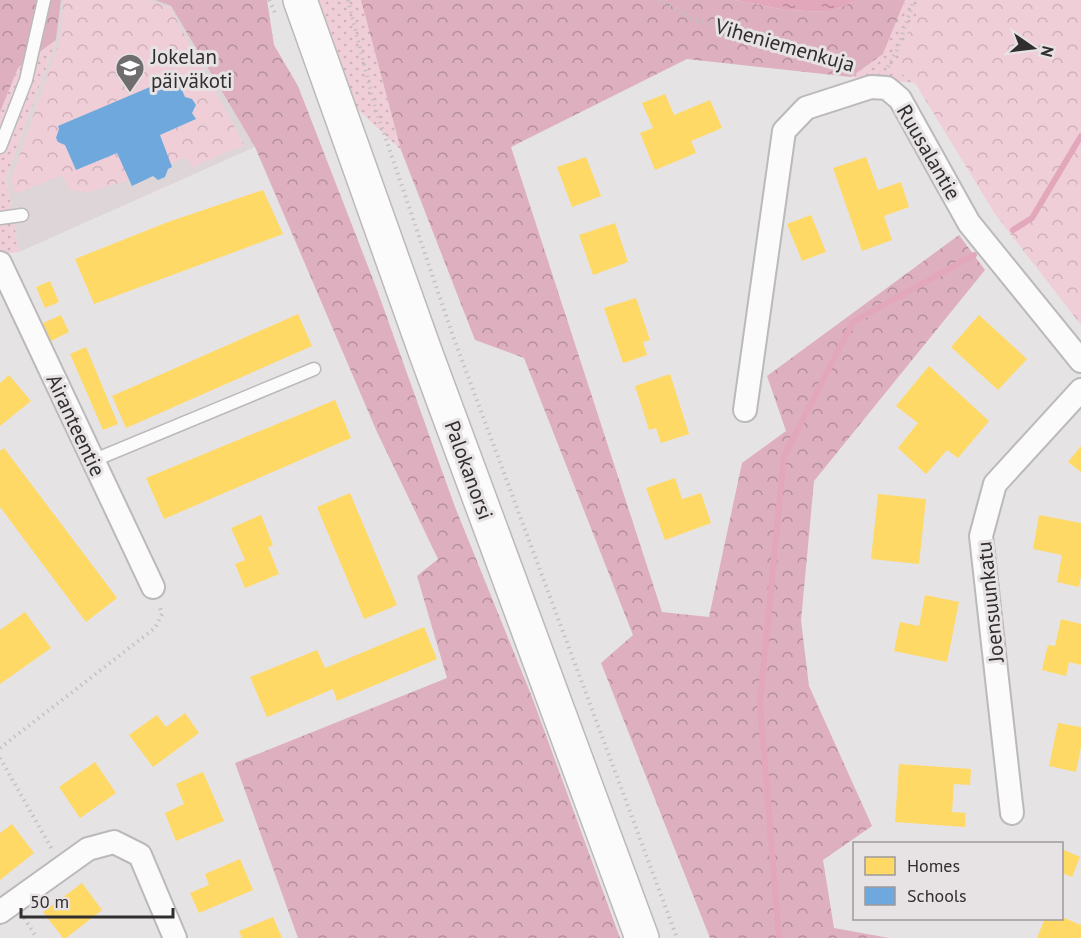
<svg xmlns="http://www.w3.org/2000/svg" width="1081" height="938" viewBox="0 0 1081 938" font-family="'PT Sans',sans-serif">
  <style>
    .built { fill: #ded5d8 }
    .grass { fill: url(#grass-dots) }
    .forest { fill: url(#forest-crowns) }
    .park { fill: url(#park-crowns) }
    .water { fill: url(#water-ripples) }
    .homes { fill: #ffd966 }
    .schools { fill: #6fa8dc }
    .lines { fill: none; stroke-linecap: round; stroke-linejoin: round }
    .stream { stroke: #e3a7bb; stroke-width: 6 }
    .service-casing { stroke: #bbb9ba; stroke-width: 15 }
    .minor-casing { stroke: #bbb9ba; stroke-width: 26 }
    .secondary-casing { stroke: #bbb9ba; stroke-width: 36 }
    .path { stroke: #c3c2c2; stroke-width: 4; stroke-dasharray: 1.5 4.5; stroke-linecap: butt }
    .service { stroke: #fbfbfb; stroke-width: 12 }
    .minor { stroke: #fbfbfb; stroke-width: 22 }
    .secondary { stroke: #fbfbfb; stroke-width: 33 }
    .labels { text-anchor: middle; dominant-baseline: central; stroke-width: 6; stroke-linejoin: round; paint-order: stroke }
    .street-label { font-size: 21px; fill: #302e2e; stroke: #e7e2e4 }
    .poi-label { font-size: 21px; fill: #302e2e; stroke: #e7e2e4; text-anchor: start }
  </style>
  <defs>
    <pattern id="grass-dots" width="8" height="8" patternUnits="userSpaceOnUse" patternTransform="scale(1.5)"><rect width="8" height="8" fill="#f0ced8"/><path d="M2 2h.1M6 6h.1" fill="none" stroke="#ceb1ba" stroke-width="1.8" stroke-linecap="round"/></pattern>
    <pattern id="forest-crowns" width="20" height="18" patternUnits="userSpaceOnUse" patternTransform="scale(1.5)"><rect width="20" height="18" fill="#deafbf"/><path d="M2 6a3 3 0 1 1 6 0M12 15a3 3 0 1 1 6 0" fill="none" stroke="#b48f9c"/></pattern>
    <pattern id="park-crowns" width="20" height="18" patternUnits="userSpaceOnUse" patternTransform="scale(1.5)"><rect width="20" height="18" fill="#f0ced8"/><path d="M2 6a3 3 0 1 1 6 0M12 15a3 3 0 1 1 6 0" fill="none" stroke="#ceb1ba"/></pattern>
    <pattern id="water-ripples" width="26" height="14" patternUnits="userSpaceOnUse" patternTransform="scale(1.5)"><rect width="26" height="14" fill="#e3a7bb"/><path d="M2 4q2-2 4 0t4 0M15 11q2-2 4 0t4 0" fill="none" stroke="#b88898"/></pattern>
  </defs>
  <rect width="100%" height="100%" fill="#e6e3e4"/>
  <path class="built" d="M61 0H155L171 6 255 147 19 252 6 178 56 40Z"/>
  <g class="grass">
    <path d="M314 0H361L401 150 353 105Z"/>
    <path d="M905 0H922L895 69 915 83 851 77 883 54Z"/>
    <path d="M56 40 6 178 19 252 0 254V112L18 68Z"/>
  </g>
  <g class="forest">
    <path d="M0 0H61L56 40 18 68 0 112Z"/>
    <path d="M155 0H267L274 45 298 86 376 287 455 507 532 697 620 938H298L235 763 447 678 417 576 438 559 377 432 255 147 171 6Z"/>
    <path d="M361 0H735L785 10 829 12 858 0H905L883 54 851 77 687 59 511 147 662 612 709 617 742 463 786 431 767 376 959 235 985 270 814 481 801 621 809 686 872 826 823 860 834 928 889 938H710L601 663 633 635 524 358 475 340 401 150Z"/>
  </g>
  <g class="park">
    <path d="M64 0H148L170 8 244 145 192 167 187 157 170 164 160 135 195 119 192 113 195 105 192 99 185 97 175 76 58 126 59 129 56 138 58 142 65 145 76 170 117 153 129 180 88 192 69 190 63 175 15 194 11 179 60 40Z"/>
    <path d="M922 0H1081V325L995 214 915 83 895 69Z"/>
  </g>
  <path class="water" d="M735 0H858L829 12 785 10Z"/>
  <g class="homes">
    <path d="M665 94 674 115 710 100 722 128 691 141 696 153 655 170 640 133 653 128 642 103Z"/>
    <path d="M586 157 601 196 572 207 557 167Z"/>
    <path d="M866 157 878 190 901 182 909 207 884 216 892 240 862 251 833 168Z"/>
    <path d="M263 190 283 234 94 304 75 259 168 222Z"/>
    <path d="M811 215 826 252 802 261 787 224Z"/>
    <path d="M615 223 628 262 593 275 579 235Z"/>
    <path d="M50 281 59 302 45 308 36 287Z"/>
    <path d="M636 298 650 340 643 342 647 355 623 363 604 308Z"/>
    <path d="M298 314 312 346 126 428 112 396Z"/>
    <path d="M61 315 69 332 51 341 43 323Z"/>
    <path d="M979 315 1027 359 998 390 951 347Z"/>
    <path d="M86 347 118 424 103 430 70 354Z"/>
    <path d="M929 366 989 421 958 458 947 450 926 474 898 448 918 423 896 406Z"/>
    <path d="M670 374 689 434 661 443 656 428 649 430 635 386Z"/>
    <path d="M9 375 31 401 0 426V383Z"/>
    <path d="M335 400 351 438 164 519 146 478Z"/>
    <path d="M1081 446V472L1068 462Z"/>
    <path d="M4 448 117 598 86 622 0 507V451Z"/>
    <path d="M675 478 682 499 701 493 711 523 665 540 646 488Z"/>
    <path d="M350 493 397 605 364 619 317 507Z"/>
    <path d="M878 494 926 499 919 564 871 559Z"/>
    <path d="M261 515 273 545 268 547 279 574 245 588 235 564 245 560 231 528Z"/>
    <path d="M1039 515 1081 523V576L1079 587 1057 582 1062 555 1033 549Z"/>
    <path d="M925 595 959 602 947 662 894 651 900 622 919 626Z"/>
    <path d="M25 612 51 648 0 684V630Z"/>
    <path d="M1061 619 1081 624V665L1069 662 1066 676 1042 670 1048 645 1055 646Z"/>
    <path d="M424 627 437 659 337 701 333 689 267 717 250 677 317 650 325 668Z"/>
    <path d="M185 713 199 733 153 767 129 735 157 715 166 727Z"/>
    <path d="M1058 723 1081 727V747L1076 772 1049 766Z"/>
    <path d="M95 762 116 793 80 818 59 787Z"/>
    <path d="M899 764 971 769 970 785 954 784 952 812 966 813 965 827 895 822Z"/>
    <path d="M203 772 224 821 176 841 165 813 184 804 176 784Z"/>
    <path d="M12 824 34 853 0 880V833Z"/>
    <path d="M1062 849 1080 857 1072 877 1062 873Z"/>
    <path d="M240 859 253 890 199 913 190 893 209 885 205 874Z"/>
    <path d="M82 883 102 910 66 938H63L43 912Z"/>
    <path d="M273 917 282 938H242L239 931Z"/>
    <path d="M1062 917 1081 925V938H1037L1045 918H1062Z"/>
  </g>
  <path class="schools" d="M176 76 185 97 192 99 196 105 192 113 196 119 160 135 172 167 168 169 165 177 158 180 153 176 132 186 117 153 76 170 65 145 58 142 56 138 59 129 58 126Z"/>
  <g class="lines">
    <g class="stream">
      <path d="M1013 230 1032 218 1081 136"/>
      <path d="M779 938 760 703 784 456 853 322 974 255"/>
    </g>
    <g class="service-casing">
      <g id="service">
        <path d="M0 147 26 80 44 0"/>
        <path d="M0 218 22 215"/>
        <path d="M92 461 314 369"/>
      </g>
    </g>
    <g class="minor-casing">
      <g id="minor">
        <path d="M0 263 153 587"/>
        <path d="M745 410 784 131 806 108 871 87 887 88 900 99 969 223 1081 361"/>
        <path d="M1012 813 981 536 995 484 1081 390"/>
        <path d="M0 912 88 849 114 842 140 855 175 938"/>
      </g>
    </g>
    <g class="secondary-casing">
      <path id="secondary" d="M300 0 425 351 642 938"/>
    </g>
    <g class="path">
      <path d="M269 0 275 13"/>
      <path d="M348 0 374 104 453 336 677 938"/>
      <path d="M659 0 695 20 813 48 862 67"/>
      <path d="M888 67 897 50 914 0"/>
      <path d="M0 748 155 628 162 614 159 605"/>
      <path d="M0 758 53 851"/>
      <path d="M24 918 37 938"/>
    </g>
    <use href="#service" class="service"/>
    <use href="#minor" class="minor"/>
    <use href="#secondary" class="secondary"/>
  </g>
  <defs>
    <g id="school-pin" transform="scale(1.5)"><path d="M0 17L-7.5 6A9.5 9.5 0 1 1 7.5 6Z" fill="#706d6e" stroke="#e7e2e4"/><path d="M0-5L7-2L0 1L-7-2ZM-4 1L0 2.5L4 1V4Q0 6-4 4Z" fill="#fff"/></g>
  </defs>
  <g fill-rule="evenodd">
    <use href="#school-pin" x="130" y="68"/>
  </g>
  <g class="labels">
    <g class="street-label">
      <text transform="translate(785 45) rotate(16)">Viheniemenkuja</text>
      <text transform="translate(929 152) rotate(60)">Ruusalantie</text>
      <text transform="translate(76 425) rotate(65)">Airanteentie</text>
      <text transform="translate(469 470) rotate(70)">Palokanorsi</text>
      <text transform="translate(990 602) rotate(-96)">Joensuunkatu</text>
    </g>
    <g class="poi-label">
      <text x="151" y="56">Jokelan<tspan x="151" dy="24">päiväkoti</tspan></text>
    </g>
  </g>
  <rect x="853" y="842" width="210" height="78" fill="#e7e2e4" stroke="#9e9a9b" stroke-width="1.5"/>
  <rect x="865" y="857" width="30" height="18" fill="#ffd966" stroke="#9e9a9b" stroke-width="1.5"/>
  <text x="907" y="872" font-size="18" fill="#302e2e">Homes</text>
  <rect x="865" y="887" width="30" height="18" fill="#6fa8dc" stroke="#9e9a9b" stroke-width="1.5"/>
  <text x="907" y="902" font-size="18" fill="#302e2e">Schools</text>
  <g transform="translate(1033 48) rotate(104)" stroke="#e7e2e4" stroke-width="4.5" paint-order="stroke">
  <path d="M0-4.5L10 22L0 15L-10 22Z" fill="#302e2e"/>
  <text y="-9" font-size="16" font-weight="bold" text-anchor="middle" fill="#302e2e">N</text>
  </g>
  <path d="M21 908v9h152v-9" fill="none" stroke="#302e2e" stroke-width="3"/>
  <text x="30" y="908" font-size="18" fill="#302e2e" stroke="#e7e2e4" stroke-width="4.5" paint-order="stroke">50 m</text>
</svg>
